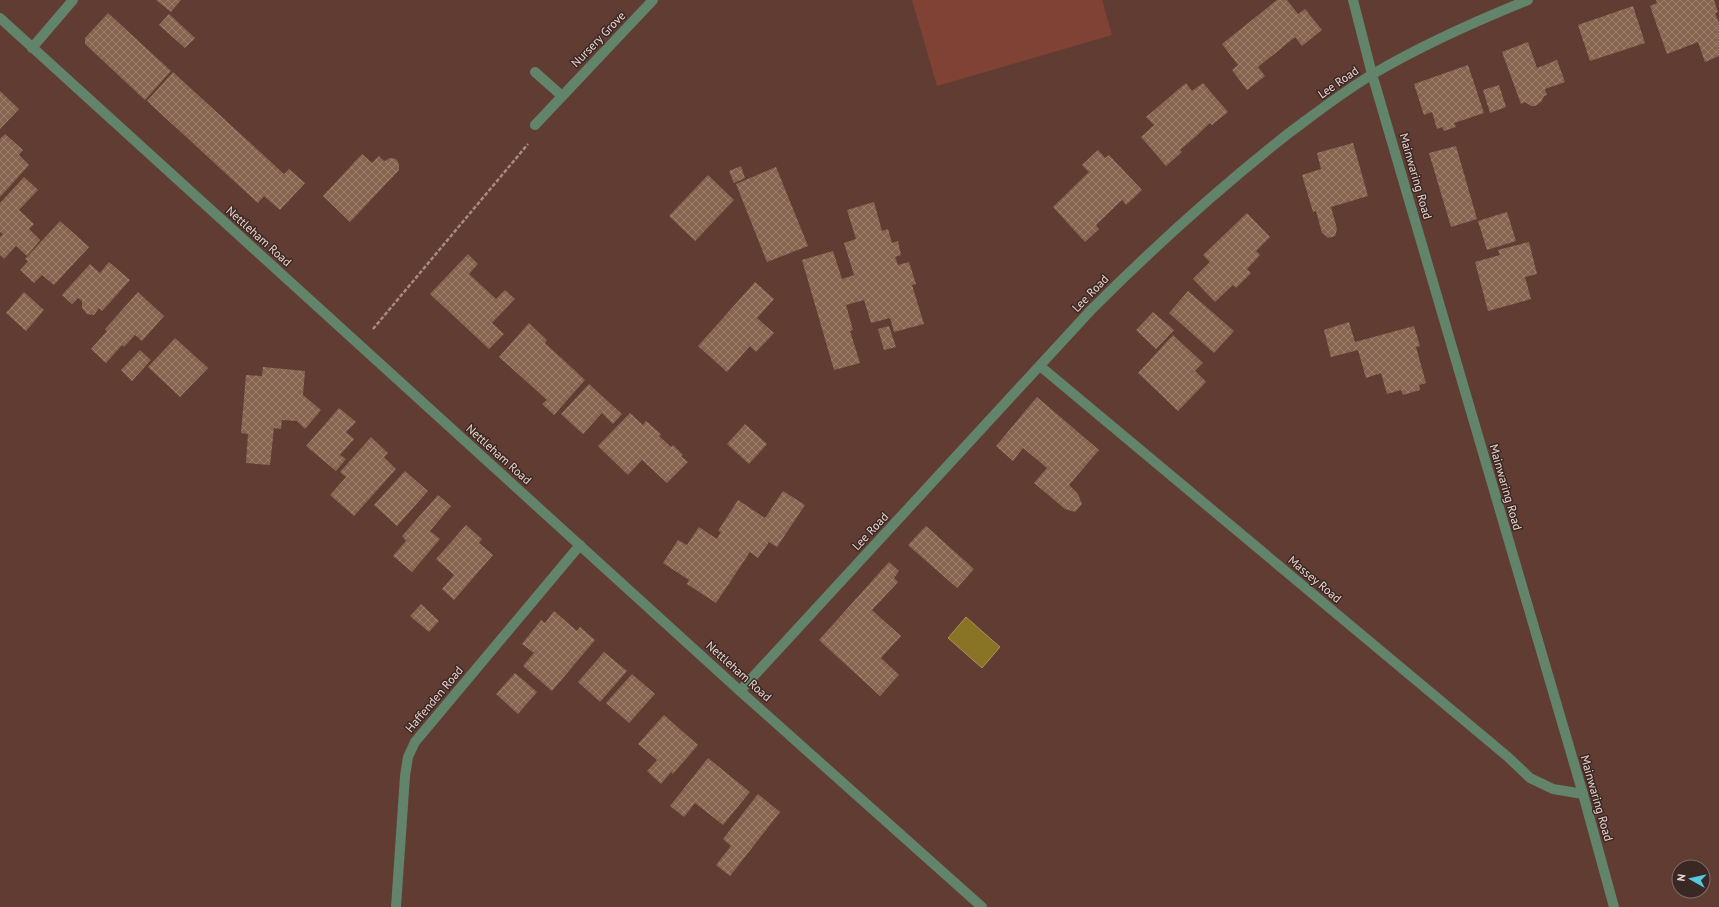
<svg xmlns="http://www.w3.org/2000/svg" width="1719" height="907" viewBox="0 0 1719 907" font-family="'PT Sans',sans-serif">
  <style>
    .grass { fill: #7f4234 }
    .water { fill: #897426; stroke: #a79159 }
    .building { fill: url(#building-cross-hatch) }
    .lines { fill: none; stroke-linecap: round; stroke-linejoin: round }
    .path { stroke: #aa8b84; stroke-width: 2.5; stroke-dasharray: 4 2; stroke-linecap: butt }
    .minor { stroke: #61846b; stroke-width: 10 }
    .labels { text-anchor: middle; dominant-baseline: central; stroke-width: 3; stroke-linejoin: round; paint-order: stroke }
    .street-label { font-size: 12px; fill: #ecd4cf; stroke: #3a2824 }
  </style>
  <defs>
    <pattern id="building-cross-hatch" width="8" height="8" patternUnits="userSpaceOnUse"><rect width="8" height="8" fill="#87644f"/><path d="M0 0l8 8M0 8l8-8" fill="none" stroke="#9e806f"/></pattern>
  </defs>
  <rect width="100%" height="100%" fill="#613c33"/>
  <path class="grass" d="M912 0H1102L1112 35 937 86Z"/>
  <path class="water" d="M966 617 1000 647 982 668 948 638Z"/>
  <g class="building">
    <path d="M156 0H181L171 12Z"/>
    <path d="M1277 0H1287L1298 14 1305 9 1322 30 1302 46 1295 37 1278 51 1258 67 1265 76 1247 90 1232 70 1238 65 1222 44Z"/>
    <path d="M1656 0H1714L1718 12 1715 13 1719 23V56L1705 62 1698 42 1667 54 1650 6 1657 3Z"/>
    <path d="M1633 6 1645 43 1590 61 1578 25Z"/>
    <path d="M108 13 171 71 145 100 85 44V38Z"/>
    <path d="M169 14 195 38 185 48 159 25Z"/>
    <path d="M1528 42 1537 68 1557 60 1565 82 1545 89 1547 95 1544 96 1541 102 1535 106H1531L1525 102 1521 104 1502 52Z"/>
    <path d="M1468 65 1484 113 1454 123 1456 127 1444 131 1442 127 1437 129 1432 112 1424 115 1414 84Z"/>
    <path d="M173 72 284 174 289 169 305 183 280 210 264 196 258 203 147 101Z"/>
    <path d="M1186 83 1192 91 1203 83 1228 112 1212 125 1210 123 1195 137 1180 150 1182 152 1166 166 1141 137 1154 125 1146 117Z"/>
    <path d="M1499 85 1506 107 1490 113 1483 90Z"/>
    <path d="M0 91 19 109 0 129Z"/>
    <path d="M5 134 23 150 19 155 29 165 0 197V139Z"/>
    <path d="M1353 143 1368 196 1331 207 1337 229 1335 236 1328 238 1322 233 1316 211 1313 212 1302 175 1321 169 1317 153Z"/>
    <path d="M1456 146 1477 219 1451 227 1429 153Z"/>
    <path d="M1098 150 1105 158 1109 155 1142 190 1126 205 1122 200 1096 225 1099 229 1085 242 1053 207 1089 172 1082 165Z"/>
    <path d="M362 154 372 163 379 156 384 161 390 158 396 159 399 164V170L350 222 323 196Z"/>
    <path d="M741 166 745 178 734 183 729 171Z"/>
    <path d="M776 167 808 246 767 262 736 184Z"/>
    <path d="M708 175 734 200 695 241 669 216Z"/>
    <path d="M24 177 38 190 19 210 34 224 29 229 40 240 27 256 16 246 4 259 0 255V237L3 234 0 232V203Z"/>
    <path d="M874 202 882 231 888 229 892 243 898 241 901 255 895 257 898 265 909 262 916 284 912 285 924 324 894 332 890 318 871 323 864 300 846 305 853 330 850 331 860 363 834 370 802 260 833 251 842 279 854 275 844 243 856 239 847 210Z"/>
    <path d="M1507 212 1516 241 1487 250 1478 221Z"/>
    <path d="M1247 213 1270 237 1256 251 1260 255 1247 269 1251 273 1236 288 1233 285 1215 302 1193 279 1210 262 1203 255Z"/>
    <path d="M60 221 89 247 54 285 42 275 34 283 20 270 28 261 25 259Z"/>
    <path d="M1529 242 1537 274 1525 277 1531 299 1488 311 1475 262 1500 255 1498 250Z"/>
    <path d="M468 254 478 264 469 274 496 299 505 290 515 299 492 323 504 334 489 349 430 294Z"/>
    <path d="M109 262 130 280 102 311 99 308 94 315 87 314 82 308V301L78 298 72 304 62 295 90 264 100 273Z"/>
    <path d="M755 282 774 299 757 318 774 333 756 352 750 346 727 372 698 346Z"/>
    <path d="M1188 291 1234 331 1214 353 1169 313Z"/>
    <path d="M24 292 44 310 26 331 6 313Z"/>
    <path d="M138 292 164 316 142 341 135 335 124 347 122 345 106 363 91 349 107 331 105 329Z"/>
    <path d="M1153 312 1174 330 1156 349 1136 330Z"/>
    <path d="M1349 322 1355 342 1414 326 1420 346 1416 347 1426 383 1419 385 1420 390 1403 395 1401 390 1387 394 1381 373 1366 378 1358 350 1331 357 1324 330Z"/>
    <path d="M529 323 547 340 545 343 585 380 554 415 542 404 547 400 499 357Z"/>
    <path d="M889 326 896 347 884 350 878 329Z"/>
    <path d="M1173 335 1203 363 1195 371 1206 382 1178 411 1138 373Z"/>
    <path d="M175 338 208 368 180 397 148 367Z"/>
    <path d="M140 350 151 360 132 381 121 370Z"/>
    <path d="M263 367 305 371 303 395 321 410 305 429 297 421 282 420 281 429 274 428 270 465 246 463 248 434 241 433 246 375 262 376Z"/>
    <path d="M589 384 622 414 613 424 602 413 583 434 561 414Z"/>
    <path d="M1037 397 1099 450 1069 485 1078 494 1082 504 1075 512 1065 509 1034 483 1047 468 1023 448 1013 461 996 446Z"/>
    <path d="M339 408 356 422 346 432 354 439 340 455 346 459 336 471 306 446Z"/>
    <path d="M630 413 643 425 646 421 661 434 659 436 671 447 673 445 683 455 681 456 688 462 667 483 642 460 628 475 598 446Z"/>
    <path d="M745 424 767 444 749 464 727 444Z"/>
    <path d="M371 437 388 453 384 457 396 469 354 516 330 495 346 477 340 472Z"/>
    <path d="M405 471 428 491 397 526 374 505Z"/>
    <path d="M783 491 805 505 777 547 769 542 758 558 750 552 716 603 687 584 689 580 663 563 678 540 687 545 699 527 717 539 721 532 718 531 738 500 765 518Z"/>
    <path d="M438 495 451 506 430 531 440 539 412 572 393 556 406 541 402 536Z"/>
    <path d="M466 525 482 539 479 543 493 555 454 600 442 589 454 575 436 559Z"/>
    <path d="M926 526 974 569 957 588 908 545Z"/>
    <path d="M889 562 899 571 894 578 898 582 872 610 901 636 881 658 899 675 880 696 819 640Z"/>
    <path d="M421 604 439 621 429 632 410 616Z"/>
    <path d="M554 611 577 631 580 627 595 640 552 691 523 666 534 653 522 644 541 620 545 623Z"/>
    <path d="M604 652 627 671 600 702 578 682Z"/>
    <path d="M515 673 537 692 518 714 496 694Z"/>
    <path d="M632 674 655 694 629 723 606 703Z"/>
    <path d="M664 715 698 745 673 774 671 772 661 784 647 771 657 760 638 744Z"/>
    <path d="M708 758 750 792 723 825 695 803 684 817 670 806Z"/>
    <path d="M758 794 780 812 730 876 716 865 731 846 723 839Z"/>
  </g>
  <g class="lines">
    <path class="path" d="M373 329 528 144"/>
    <g class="minor">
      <path d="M1353 0 1372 74 1583 794 1614 907"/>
      <path d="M0 18 740 691 982 907"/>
      <path d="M32 48 73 0"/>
      <path d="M535 72 562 96"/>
      <path d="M535 125 653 0"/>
      <path d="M1040 366 1508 757 1530 778 1553 789 1583 794"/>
      <path d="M740 691 1091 310C1154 247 1219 188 1289 133 1316 113 1344 91 1373 74 1422 45 1476 21 1528 0"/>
      <path d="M396 907 405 776 408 757 415 742 580 545"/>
    </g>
  </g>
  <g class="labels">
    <g class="street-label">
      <text transform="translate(598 39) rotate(-46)">Nursery Grove</text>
      <text transform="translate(1338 82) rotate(-35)">Lee Road</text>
      <text transform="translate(1416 176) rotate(74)">Mainwaring Road</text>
      <text transform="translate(259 236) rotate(42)">Nettleham Road</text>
      <text transform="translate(1090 293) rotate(-46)">Lee Road</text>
      <text transform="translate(499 454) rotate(42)">Nettleham Road</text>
      <text transform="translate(1506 487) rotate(74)">Mainwaring Road</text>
      <text transform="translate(870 531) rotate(-47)">Lee Road</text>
      <text transform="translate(1315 579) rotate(40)">Massey Road</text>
      <text transform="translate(739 671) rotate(42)">Nettleham Road</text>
      <text transform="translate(434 699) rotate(-50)">Haffenden Road</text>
      <text transform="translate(1597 798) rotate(74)">Mainwaring Road</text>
    </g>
  </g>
  <g transform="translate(1691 879) rotate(278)"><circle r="19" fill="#3a2824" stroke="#816d68"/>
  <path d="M0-3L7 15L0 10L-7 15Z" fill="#56c9e1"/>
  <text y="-6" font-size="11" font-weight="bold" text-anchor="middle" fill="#ecd4cf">N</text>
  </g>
</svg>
